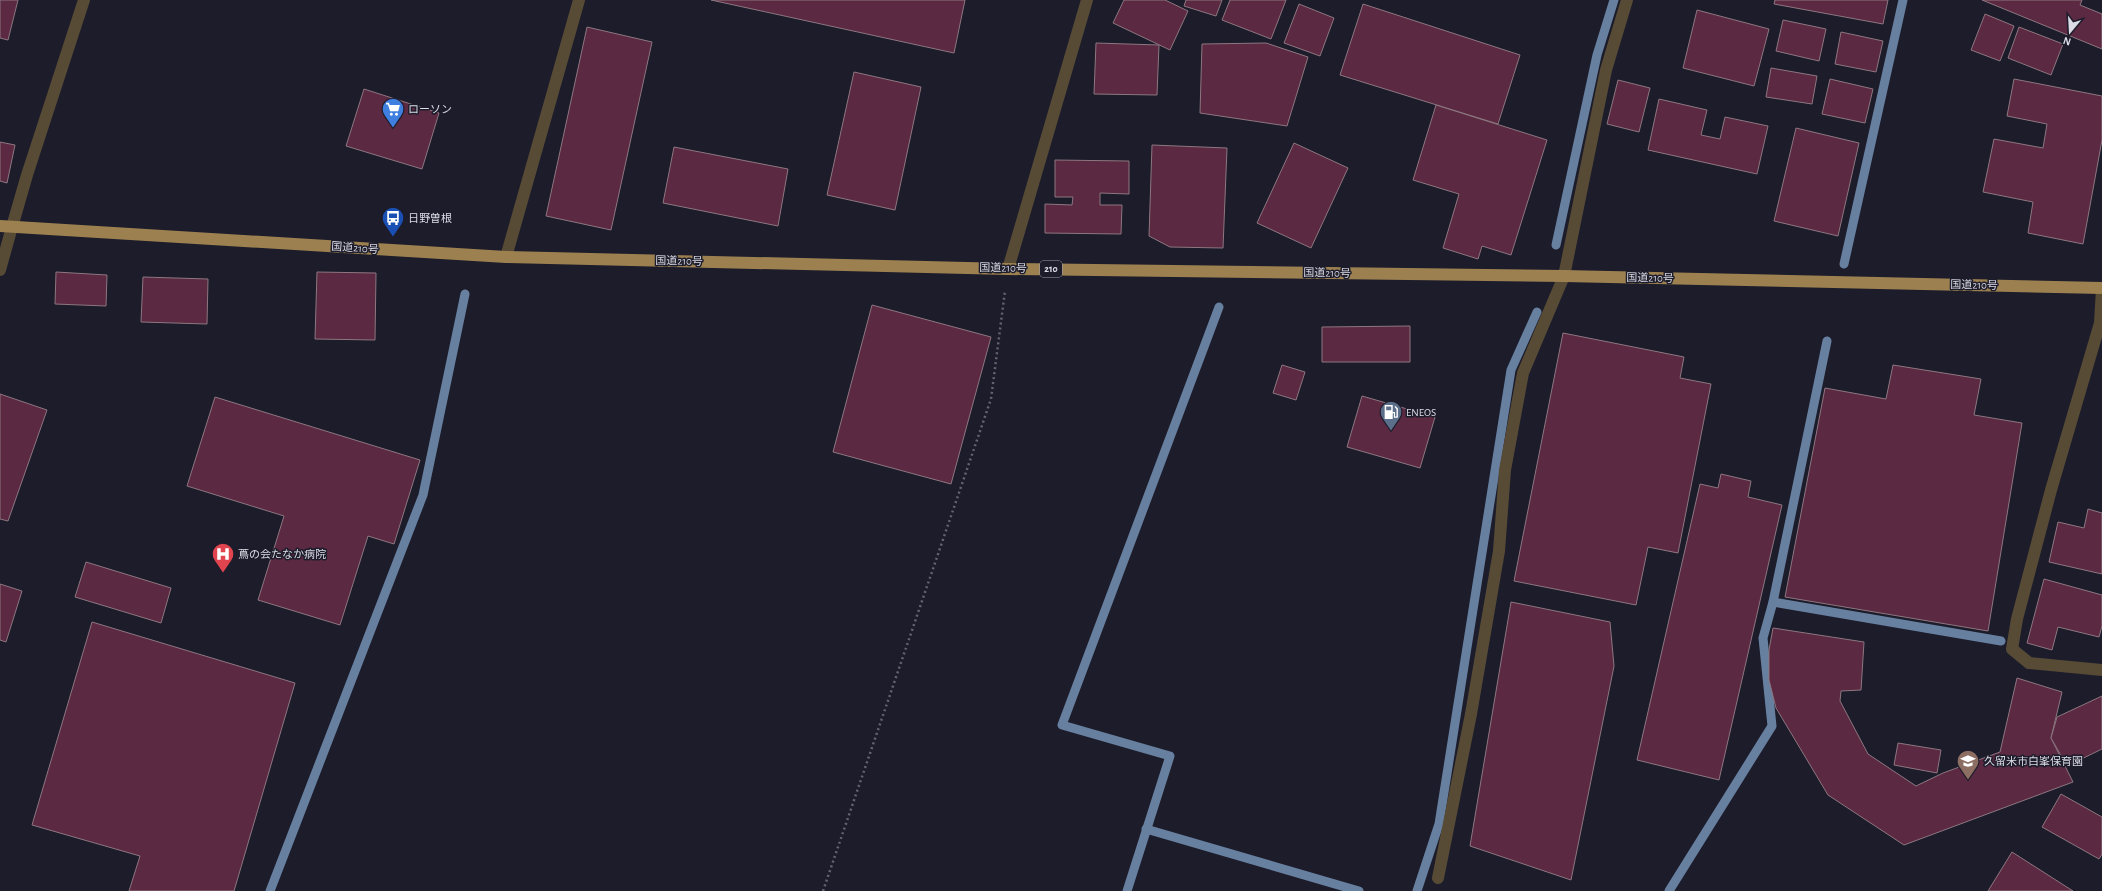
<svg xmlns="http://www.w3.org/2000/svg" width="2102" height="891" viewBox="0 0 2102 891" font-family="'Alegreya Sans','Noto Sans JP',sans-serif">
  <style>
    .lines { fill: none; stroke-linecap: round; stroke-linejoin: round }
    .stream { stroke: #6880a0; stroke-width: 9 }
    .building { fill: #5b2941; stroke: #8d7780 }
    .path { stroke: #636371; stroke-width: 2.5; stroke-dasharray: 2 3; stroke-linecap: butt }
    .minor { stroke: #574b36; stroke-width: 12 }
    .tertiary { stroke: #574b36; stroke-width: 12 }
    .trunk { stroke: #9c8050; stroke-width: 12 }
    .labels { text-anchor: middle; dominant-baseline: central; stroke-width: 3; stroke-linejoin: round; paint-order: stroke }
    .shield { fill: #1c1c2b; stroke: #a2a2af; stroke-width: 1 }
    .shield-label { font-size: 10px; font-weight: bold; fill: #dcdce7 }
    .poi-label { font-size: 11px; fill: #dcdce7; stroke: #1c1c2b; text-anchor: start }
    .street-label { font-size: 11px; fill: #dcdce7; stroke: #1c1c2b }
  </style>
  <rect width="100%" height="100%" fill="#1c1c2b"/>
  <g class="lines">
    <g class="stream">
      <path d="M1556 245 1597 55 1614 0"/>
      <path d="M1844 264 1903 0"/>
      <path d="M1773 602 2001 641"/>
      <path d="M1146 829 1359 891"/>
      <path d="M270 891 423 495 465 294"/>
      <path d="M1127 891 1170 756 1062 725 1219 307"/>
      <path d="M1417 891 1439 824 1511 370 1537 312"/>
      <path d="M1669 891 1772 726 1763 638 1773 602 1827 341"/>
    </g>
  </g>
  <g class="building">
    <path d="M0 0H18L8 40 0 38Z"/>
    <path d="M711 0H965L954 53Z"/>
    <path d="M1124 0H1165L1188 11 1170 50 1113 23Z"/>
    <path d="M1186 0H1222L1216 16 1184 6Z"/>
    <path d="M1230 0H1286L1271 39 1222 20Z"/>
    <path d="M1775 0H1888L1883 24 1774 4Z"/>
    <path d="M1982 0H2082L2080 5 2102 14V49Z"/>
    <path d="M1299 4 1334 18 1320 56 1284 43Z"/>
    <path d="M1363 4 1520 55 1498 124 1340 75Z"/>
    <path d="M1697 10 1769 29 1754 86 1683 68Z"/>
    <path d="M1985 14 2014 26 2000 61 1971 50Z"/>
    <path d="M1783 20 1826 29 1819 61 1776 51Z"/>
    <path d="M587 27 652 42 611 230 546 216Z"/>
    <path d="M2019 27 2063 44 2051 75 2008 58Z"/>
    <path d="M1841 32 1883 41 1876 72 1835 64Z"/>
    <path d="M1096 43 1159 45 1157 95 1094 94Z"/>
    <path d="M1266 43 1308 57 1287 126 1200 113 1202 44Z"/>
    <path d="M1771 68 1817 76 1812 104 1766 97Z"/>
    <path d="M854 72 921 87 895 210 827 195Z"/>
    <path d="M1830 79 1873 89 1865 123 1822 114Z"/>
    <path d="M2014 79 2102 96V140L2083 244 2028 233 2033 202 1983 192 1994 139 2043 148 2047 124 2007 116Z"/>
    <path d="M1618 80 1650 88 1639 132 1607 124Z"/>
    <path d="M364 89 439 113 422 169 346 146Z"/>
    <path d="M1659 99 1707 110 1701 135 1720 139 1725 117 1768 126 1757 174 1648 150Z"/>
    <path d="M1436 105 1547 140 1511 255 1482 246 1478 259 1443 248 1459 194 1413 180Z"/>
    <path d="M1796 128 1859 143 1838 236 1774 221Z"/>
    <path d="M0 142 15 145 7 183 0 181Z"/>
    <path d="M1294 143 1348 168 1311 248 1257 223Z"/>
    <path d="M1152 145 1227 148 1223 248 1170 247 1149 236Z"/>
    <path d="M674 147 788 169 778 226 663 203Z"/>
    <path d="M1055 160 1129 161V194L1100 193V205H1122L1121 234 1045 233V204L1072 205 1073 197H1055Z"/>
    <path d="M56 272 107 275 106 306 55 304Z"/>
    <path d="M317 272 376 273 375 340 315 339Z"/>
    <path d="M143 277 208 279 207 324 141 322Z"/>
    <path d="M872 305 991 337 951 484 833 452Z"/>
    <path d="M1410 326V362H1322V327Z"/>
    <path d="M1563 333 1684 357 1680 378 1711 384 1678 553 1648 547 1636 605 1514 581Z"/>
    <path d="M1282 365 1305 372 1296 400 1273 393Z"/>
    <path d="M1893 365 1981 379 1974 415 2022 423 1988 631 1785 597 1825 388 1886 399Z"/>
    <path d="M0 394 47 410 8 521 0 519Z"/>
    <path d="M1362 396 1435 417 1420 468 1347 447Z"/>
    <path d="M215 397 420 460 394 544 368 536 340 625 258 600 284 516 187 486Z"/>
    <path d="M1721 474 1751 481 1748 497 1782 505 1719 780 1637 760 1700 484 1718 488Z"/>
    <path d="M2088 509 2102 513V574L2049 562 2058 522 2084 528Z"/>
    <path d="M86 562 171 588 161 623 75 597Z"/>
    <path d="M2044 579 2102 595V626L2099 637 2058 627 2052 650 2027 643Z"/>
    <path d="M0 584 22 591 6 642 0 640Z"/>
    <path d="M1511 602 1610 622 1614 666 1571 880 1470 846Z"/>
    <path d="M92 622 295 683 234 891H129L140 856 32 825Z"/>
    <path d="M1773 628 1864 642 1861 690 1841 691 1840 701 1868 754 1916 786 1943 773 2000 752 2017 678 2062 692 2051 738 2073 782 1904 845 1828 795 1776 708 1769 680V650Z"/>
    <path d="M2102 696V749L2067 766 2051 738 2057 717Z"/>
    <path d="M1898 743 1941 750 1937 773 1894 765Z"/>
    <path d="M2061 794 2102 817V854L2099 859 2042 827Z"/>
    <path d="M2012 852 2073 891H1988Z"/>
  </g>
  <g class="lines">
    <path class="path" d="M823 891 991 399 1005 291"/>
    <g class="minor">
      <path d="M506 257 579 0"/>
      <path d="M1008 269 1087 0"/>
      <path d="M0 270 12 227"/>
      <path d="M2102 288 2100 323 2051 490 2017 619 2012 649 2029 663 2102 670"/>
      <path d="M1438 878 1471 714 1499 551 1505 470 1523 373 1564 276 1606 70 1627 0"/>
    </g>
    <path class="tertiary" d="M12 227 27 175 84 0"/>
    <path class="trunk" d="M0 226 506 257 1008 269 1564 276 2102 288"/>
  </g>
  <defs>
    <g id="supermarket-pin" transform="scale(1.15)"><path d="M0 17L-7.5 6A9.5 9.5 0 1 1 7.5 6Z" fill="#3f7fe0" stroke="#1c1c2b"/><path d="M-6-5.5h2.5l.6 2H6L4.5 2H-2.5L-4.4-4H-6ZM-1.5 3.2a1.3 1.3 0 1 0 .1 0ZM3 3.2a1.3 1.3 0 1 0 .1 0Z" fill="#fff"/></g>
    <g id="bus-pin" transform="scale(1.15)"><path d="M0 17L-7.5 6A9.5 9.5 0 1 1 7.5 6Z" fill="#1a4fb4" stroke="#1c1c2b"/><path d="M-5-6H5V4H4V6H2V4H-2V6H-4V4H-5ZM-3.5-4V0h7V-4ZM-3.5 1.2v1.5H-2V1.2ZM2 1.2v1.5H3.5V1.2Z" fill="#fff"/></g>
    <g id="fuel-pin" transform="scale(1.15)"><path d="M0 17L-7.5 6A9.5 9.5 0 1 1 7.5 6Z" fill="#5c6f8a" stroke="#1c1c2b"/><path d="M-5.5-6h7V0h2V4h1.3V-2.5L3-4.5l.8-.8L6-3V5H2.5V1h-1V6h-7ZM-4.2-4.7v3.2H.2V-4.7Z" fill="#fff"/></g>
    <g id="hospital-pin" transform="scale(1.15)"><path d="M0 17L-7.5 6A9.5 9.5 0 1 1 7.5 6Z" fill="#e0444e" stroke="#1c1c2b"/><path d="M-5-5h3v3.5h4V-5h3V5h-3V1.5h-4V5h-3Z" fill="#fff"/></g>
    <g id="school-pin" transform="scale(1.15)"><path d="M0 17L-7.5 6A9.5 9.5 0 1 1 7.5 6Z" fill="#8d6e63" stroke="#1c1c2b"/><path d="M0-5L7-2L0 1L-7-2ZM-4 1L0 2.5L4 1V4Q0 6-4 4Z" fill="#fff"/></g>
  </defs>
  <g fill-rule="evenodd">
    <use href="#supermarket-pin" x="393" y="109"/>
    <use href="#bus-pin" x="393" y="218"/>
    <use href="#fuel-pin" x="1391" y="412"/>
    <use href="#hospital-pin" x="223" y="554"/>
    <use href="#school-pin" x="1968" y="761"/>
  </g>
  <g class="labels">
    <rect class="shield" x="1040" y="261" width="22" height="16" rx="3"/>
    <g class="shield-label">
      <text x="1051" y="269">210</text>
    </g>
    <g class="poi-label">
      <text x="408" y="109">ローソン</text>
      <text x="408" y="218">日野曽根</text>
      <text x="1406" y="412">ENEOS</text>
      <text x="238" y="554">蔦の会たなか病院</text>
      <text x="1984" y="761">久留米市白峯保育園</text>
    </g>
    <g class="street-label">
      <text transform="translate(355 248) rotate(4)">国道210号</text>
      <text transform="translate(679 261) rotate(1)">国道210号</text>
      <text transform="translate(1003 268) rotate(1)">国道210号</text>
      <text transform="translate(1327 273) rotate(1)">国道210号</text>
      <text transform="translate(1650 278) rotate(1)">国道210号</text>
      <text transform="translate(1974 285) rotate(1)">国道210号</text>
    </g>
  </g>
  <g transform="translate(2070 32) rotate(198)" stroke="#1c1c2b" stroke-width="3" paint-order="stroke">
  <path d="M0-3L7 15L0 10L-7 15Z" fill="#dcdce7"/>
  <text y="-6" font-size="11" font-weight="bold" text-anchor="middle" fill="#dcdce7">N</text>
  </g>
</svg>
